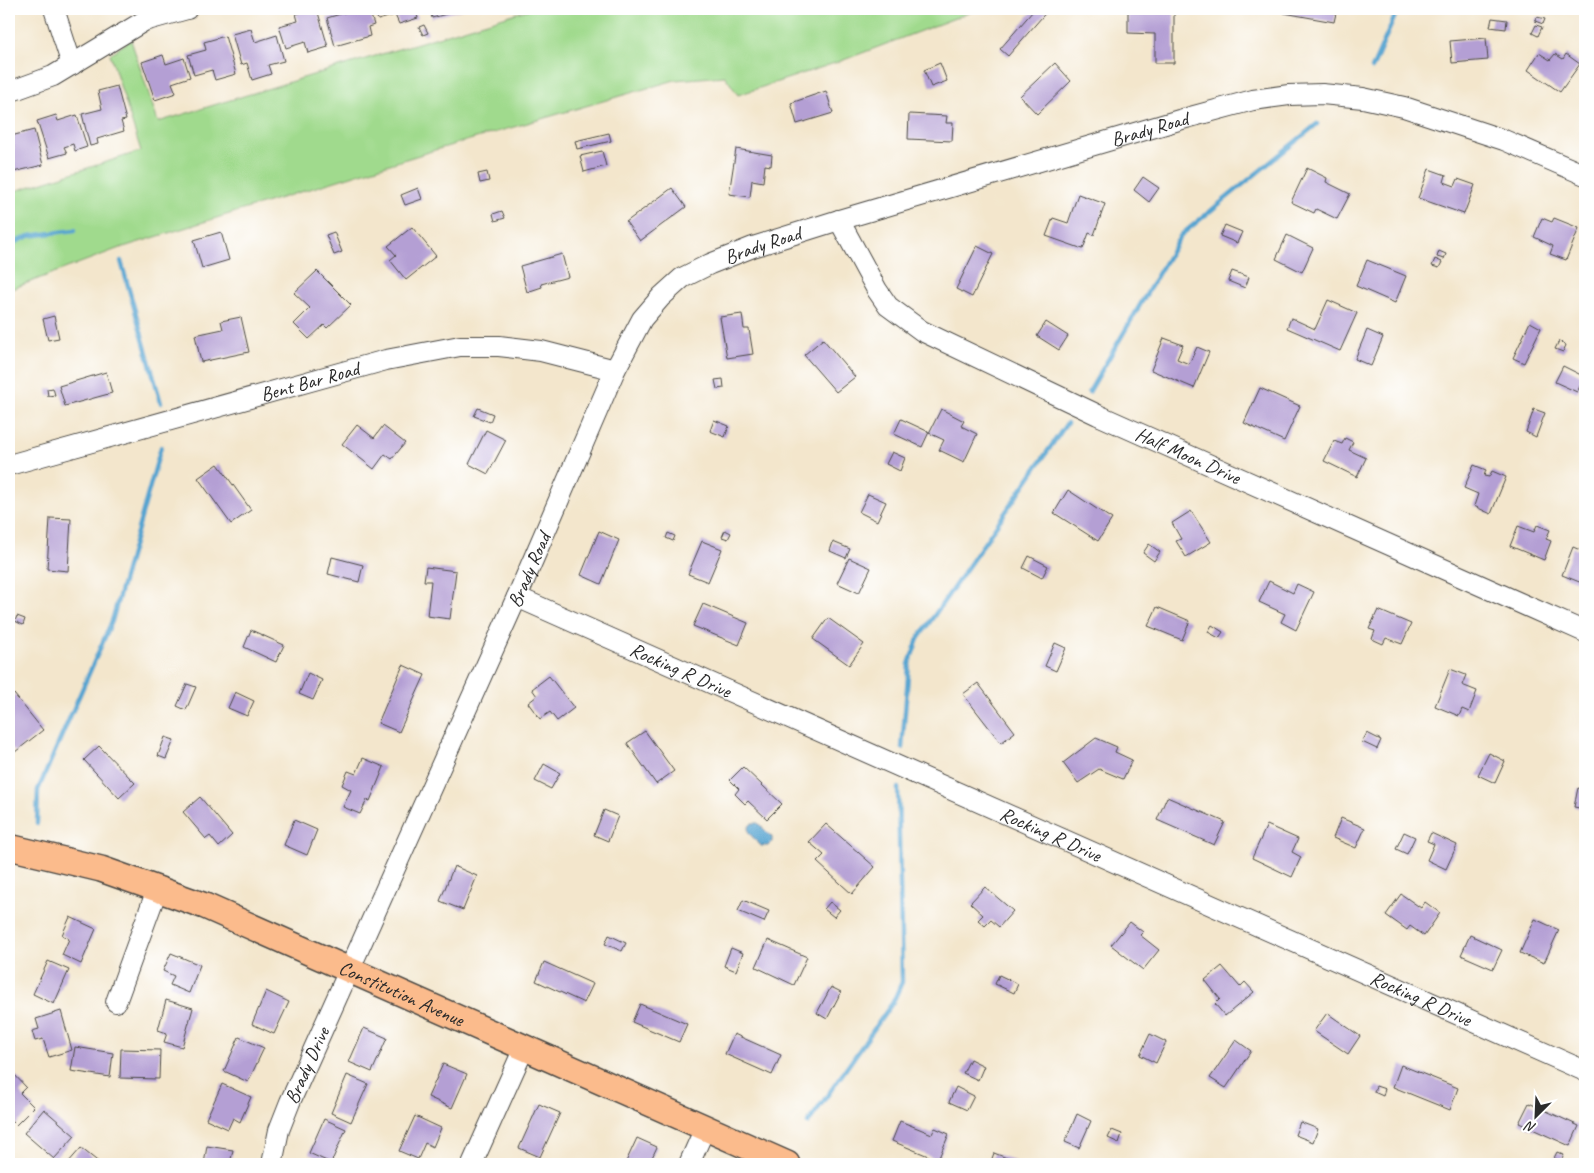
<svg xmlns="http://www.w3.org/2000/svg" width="1594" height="1173" viewBox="0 0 1594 1173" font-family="Caveat,sans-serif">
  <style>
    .green { fill: #a0da8d; stroke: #66825c }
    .water { fill: #57a4d0; stroke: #41687e }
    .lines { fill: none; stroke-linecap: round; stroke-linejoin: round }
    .stream { stroke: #57a4d0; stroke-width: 4.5 }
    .building { fill: #b49fd4 }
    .minor-casing { stroke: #494743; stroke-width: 22 }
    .major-casing { stroke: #494743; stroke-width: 28 }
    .minor { stroke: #fff; stroke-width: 20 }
    .major { stroke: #fbbb8c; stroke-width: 25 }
    .labels { text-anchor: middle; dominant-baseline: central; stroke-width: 4.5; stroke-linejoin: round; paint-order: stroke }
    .street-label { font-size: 20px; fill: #2b2b2b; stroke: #fff }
  </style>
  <rect width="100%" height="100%" fill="#fff"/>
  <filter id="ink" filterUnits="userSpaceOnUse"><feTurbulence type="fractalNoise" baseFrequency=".02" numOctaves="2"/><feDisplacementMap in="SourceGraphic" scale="10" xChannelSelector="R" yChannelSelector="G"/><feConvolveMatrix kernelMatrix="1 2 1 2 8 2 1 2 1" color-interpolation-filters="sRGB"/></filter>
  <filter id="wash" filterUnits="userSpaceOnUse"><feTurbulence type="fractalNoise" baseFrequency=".0096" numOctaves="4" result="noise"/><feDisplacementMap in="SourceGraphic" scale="20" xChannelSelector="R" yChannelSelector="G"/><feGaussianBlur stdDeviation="1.12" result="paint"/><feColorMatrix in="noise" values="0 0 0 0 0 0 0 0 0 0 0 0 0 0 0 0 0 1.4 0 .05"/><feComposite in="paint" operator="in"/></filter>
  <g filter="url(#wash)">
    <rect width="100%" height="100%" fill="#f3e6cc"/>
    <path class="green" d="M530 9H979L841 61 738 95 725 76 675 80 435 150 117 249 9 290V193L141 151 110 54 131 40 158 122Z"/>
    <path class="water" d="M752 823H758L772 837V842L768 846H761L749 833 748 828Z"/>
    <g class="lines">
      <g class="stream">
        <path d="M1372 69 1398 9"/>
        <path d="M9 245 29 236 75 230"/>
        <path d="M121 261 161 403"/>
        <path d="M1089 392 1181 235 1317 124"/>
        <path d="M902 748 909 664 918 639 1067 423"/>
        <path d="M37 823 38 790 112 621 161 447"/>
        <path d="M808 1123 893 1002 902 982 898 788"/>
      </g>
    </g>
    <g id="blocks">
      <g class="building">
        <path d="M312 9H317L328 47 308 53 305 42 286 48 279 26 298 21 296 14Z"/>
        <path d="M345 9H369L374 25 368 27 370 36 335 46 327 18 347 12Z"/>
        <path d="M374 9H415L418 18 399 24 395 15 378 20Z"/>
        <path d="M430 9H464L432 18Z"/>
        <path d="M1030 9H1049L1008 56 1000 49 1033 11Z"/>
        <path d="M1284 9H1337L1334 22 1284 13Z"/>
        <path d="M1128 10 1174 11V63H1155V34L1128 33Z"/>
        <path d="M1537 17 1545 19 1543 24 1535 21Z"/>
        <path d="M1492 18 1507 20 1506 29 1490 27Z"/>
        <path d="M424 25 428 33 423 35 419 27Z"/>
        <path d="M1536 25 1542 27 1538 36 1532 33Z"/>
        <path d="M251 29 255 42 277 35 284 61 268 65 271 74 252 80 247 63 241 65 232 34Z"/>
        <path d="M225 36 236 74 215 80 212 70 194 75 188 55 206 50 204 42Z"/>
        <path d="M1486 38 1488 60 1452 63 1450 41Z"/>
        <path d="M1539 53 1550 60 1555 54 1563 59 1566 54 1580 64 1560 92 1528 70Z"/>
        <path d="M163 55 166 64 184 58 190 77 172 83 176 93 155 100 142 62Z"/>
        <path d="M940 63 947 81 931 87 924 70Z"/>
        <path d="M1055 63 1071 81 1037 114 1020 96Z"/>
        <path d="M117 86 126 120 121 121 124 131 97 139 98 144 90 146 82 114 102 109 98 91Z"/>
        <path d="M826 91 833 113 797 124 791 103Z"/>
        <path d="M909 114 947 116 946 123H953L952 141 908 139Z"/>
        <path d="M56 115 58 121 77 115 87 147 75 151 73 144 64 147 67 153 49 158 37 121Z"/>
        <path d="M34 130 43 165 9 173V149L14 148 11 136Z"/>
        <path d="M609 133 611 141 577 149 575 141Z"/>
        <path d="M736 149 772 155 771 166 765 165 763 182 752 180 750 197 729 194Z"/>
        <path d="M602 151 606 166 584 172 580 156Z"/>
        <path d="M1307 168 1327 178 1326 182 1350 194 1337 219 1316 209 1314 213 1291 202Z"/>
        <path d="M1429 169 1446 175 1444 182 1455 186 1458 179 1475 185 1464 214 1418 198Z"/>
        <path d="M487 172 489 181 480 183 478 174Z"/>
        <path d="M1143 177 1159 188 1149 202 1134 190Z"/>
        <path d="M418 188 422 199 405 205 401 195Z"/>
        <path d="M672 188 686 207 640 241 626 222Z"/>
        <path d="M1078 194 1105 204 1094 235 1089 233 1083 249 1046 236 1053 218 1068 223Z"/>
        <path d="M502 211 505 218 495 221 493 214Z"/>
        <path d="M1542 218 1552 222 1554 218 1579 228 1566 260 1550 254 1553 246 1534 237Z"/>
        <path d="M1225 225 1242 232 1237 243 1220 236Z"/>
        <path d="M412 227 436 256 406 280 390 260 396 255 388 246Z"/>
        <path d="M221 232 229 260 202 268 194 240Z"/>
        <path d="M334 232 342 252 334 255 326 235Z"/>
        <path d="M1287 235 1313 248 1302 272 1276 259Z"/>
        <path d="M977 246 993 254 972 297 956 289Z"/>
        <path d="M1439 251 1446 254 1444 259 1437 257Z"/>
        <path d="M562 254 568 277 541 284 542 287 527 292 520 266Z"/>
        <path d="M1435 259 1442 262 1439 268 1432 266Z"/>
        <path d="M1367 260 1406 276 1395 303 1356 286Z"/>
        <path d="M317 271 351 305 327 328 324 325 309 339 294 324 310 308 294 293Z"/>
        <path d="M1232 271 1249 277 1245 288 1228 281Z"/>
        <path d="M1328 300 1357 313 1340 351 1287 328 1291 318 1315 329Z"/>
        <path d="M742 314 744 329H749L753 354 727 358 720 317Z"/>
        <path d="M54 316 59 338 48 340 43 319Z"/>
        <path d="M241 317 249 352 201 362 195 335 223 329 221 321Z"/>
        <path d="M1046 322 1068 336 1059 350 1037 336Z"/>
        <path d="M1530 322 1541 328 1524 363 1513 358Z"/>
        <path d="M1367 330 1383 337 1371 366 1355 359Z"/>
        <path d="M1164 338 1183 345 1177 359 1189 364 1197 347 1209 352 1194 388 1151 370Z"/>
        <path d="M823 339 855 377 836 392 804 355Z"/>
        <path d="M1559 341 1566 345 1563 352 1555 349Z"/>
        <path d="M1563 366 1585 377 1577 392 1555 382Z"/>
        <path d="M106 372 112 393 65 406 59 386Z"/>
        <path d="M723 379 724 388 717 389 715 380Z"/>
        <path d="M53 388 55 395 48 396 47 389Z"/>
        <path d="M1260 388 1300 406 1284 441 1244 423Z"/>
        <path d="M478 408 493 414 490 422 474 416Z"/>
        <path d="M941 409 964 421 961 426 977 434 964 462 939 450 944 440 929 433Z"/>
        <path d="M1534 409 1545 413 1536 437 1526 432Z"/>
        <path d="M901 419 929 432 922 447 894 434Z"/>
        <path d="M714 420 729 426 725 437 710 431Z"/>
        <path d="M357 425 374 438 383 426 405 443 392 459 385 454 374 469 342 444Z"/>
        <path d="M486 430 506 440 488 474 469 464Z"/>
        <path d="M1345 438 1353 442 1349 450 1366 458 1357 477 1324 461 1334 441 1342 444Z"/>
        <path d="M892 452 905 458 900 471 886 464Z"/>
        <path d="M218 464 251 510 231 524 198 478Z"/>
        <path d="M1474 465 1486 470 1484 476 1489 477 1492 471 1506 477 1491 514 1474 506 1478 494 1464 488Z"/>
        <path d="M1068 490 1112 519 1098 541 1054 513Z"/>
        <path d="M868 494 886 502 877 521 859 512Z"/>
        <path d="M1191 511 1211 542 1186 557 1176 541 1181 539 1172 523Z"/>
        <path d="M50 518 71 519 68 571 47 569Z"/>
        <path d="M1537 525 1550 530 1546 539 1551 541 1544 560 1510 546 1518 526 1534 532Z"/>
        <path d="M725 530 731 533 728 539 722 537Z"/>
        <path d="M599 531 619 540 601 584 581 575Z"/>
        <path d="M668 533 675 536 673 541 666 538Z"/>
        <path d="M702 541 722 549 708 582 688 574Z"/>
        <path d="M833 542 850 549 846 558 830 551Z"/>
        <path d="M1149 544 1160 552 1154 561 1143 553Z"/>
        <path d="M1573 547 1585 552V575L1582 583 1562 575Z"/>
        <path d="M1029 556 1048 566 1042 578 1023 568Z"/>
        <path d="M332 557 363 565 359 582 328 574Z"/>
        <path d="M849 558 871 568 859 593 837 583Z"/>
        <path d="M426 567 456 571 450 619 427 616 431 581H424Z"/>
        <path d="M1269 581 1293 593 1297 584 1314 592 1296 630 1281 622 1285 614 1259 602Z"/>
        <path d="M703 604 748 623 739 645 693 626Z"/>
        <path d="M1157 607 1190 621 1182 640 1148 626Z"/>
        <path d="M1378 610 1411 624 1402 644 1386 638 1383 644 1372 639 1375 631 1369 629Z"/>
        <path d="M17 616 25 619 23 625 15 621Z"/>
        <path d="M828 618 864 644 849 665 813 639Z"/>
        <path d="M1212 625 1223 632 1219 638 1208 632Z"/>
        <path d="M251 630 284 645 276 662 244 647Z"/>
        <path d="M1055 643 1066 648 1056 671 1045 666Z"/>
        <path d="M403 665 425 675 399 732 378 723Z"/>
        <path d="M1450 669 1466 675 1462 685 1477 691 1469 712 1462 709 1459 716 1435 706Z"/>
        <path d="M308 673 322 680 313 700 299 694Z"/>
        <path d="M549 676 574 708 557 721 550 712 540 719 528 703 537 696 532 689Z"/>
        <path d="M978 683 1015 732 1001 743 963 694Z"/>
        <path d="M187 684 196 687 186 710 177 706Z"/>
        <path d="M235 692 254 701 247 716 228 708Z"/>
        <path d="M14 694 43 730 15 752 9 745V698Z"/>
        <path d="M645 731 674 771 656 784 627 743Z"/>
        <path d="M1367 733 1381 740 1377 749 1362 742Z"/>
        <path d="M165 737 174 740 166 759 158 756Z"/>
        <path d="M1096 738 1117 747 1115 752 1132 760 1123 779 1099 769 1078 783 1063 763Z"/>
        <path d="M99 746 135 783 119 798 84 760Z"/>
        <path d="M1489 753 1505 761 1495 783 1478 775Z"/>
        <path d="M363 758 384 767 370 801 367 800 360 814 343 807 351 790 342 785 348 771 356 774Z"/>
        <path d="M544 764 560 773 551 789 535 781Z"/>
        <path d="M743 767 782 804 767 819 748 801 745 804 735 794 739 789 730 780Z"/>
        <path d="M1578 788 1585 790V809L1574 807Z"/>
        <path d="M200 797 232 835 219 847 210 836 206 839 183 812Z"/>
        <path d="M1167 797 1225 822 1214 845 1157 820Z"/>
        <path d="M604 810 618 816 608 841 594 835Z"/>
        <path d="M1341 818 1365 828 1356 848 1333 838Z"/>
        <path d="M294 820 317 830 307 855 284 845Z"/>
        <path d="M826 824 875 867 852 894 817 862 824 855 809 842Z"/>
        <path d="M1267 825 1298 839 1292 852 1301 857 1292 877 1252 858Z"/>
        <path d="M1404 832 1415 837 1407 854 1396 849Z"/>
        <path d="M1431 833 1457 845 1446 869 1427 860 1434 844 1427 841Z"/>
        <path d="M454 866 477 876 463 910 440 901Z"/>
        <path d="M985 887 1013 911 999 927 991 920 985 926 978 920 983 915 970 903Z"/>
        <path d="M1401 894 1421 908 1425 902 1440 913 1424 936 1410 926 1407 930 1386 915Z"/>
        <path d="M743 900 769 911 764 922 738 911Z"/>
        <path d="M830 902 840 910 834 917 824 909Z"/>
        <path d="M70 917 96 929 81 964 62 955 69 939 62 935Z"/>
        <path d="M1535 919 1559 930 1544 963 1520 953Z"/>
        <path d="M1130 922 1143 932 1140 935 1159 950 1143 970 1111 945Z"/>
        <path d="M609 935 626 943 622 951 605 944Z"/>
        <path d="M1470 935 1502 950 1493 969 1461 955Z"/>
        <path d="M768 940 807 957 794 985 756 967Z"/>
        <path d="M731 948 743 953 736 971 724 966Z"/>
        <path d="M171 953 200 965 189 993 170 985 174 976 163 971Z"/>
        <path d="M48 961 69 970 54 1004 33 994Z"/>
        <path d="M544 962 593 984 584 1003 536 981Z"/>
        <path d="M1222 966 1240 987 1245 982 1254 992 1225 1016 1215 1004 1220 999 1205 980Z"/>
        <path d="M999 975 1018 984 1014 993 995 984Z"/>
        <path d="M831 987 841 992 827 1019 817 1013Z"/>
        <path d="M266 991 289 1002 274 1034 252 1024Z"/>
        <path d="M166 1000 193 1008 182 1047 164 1042 167 1033 158 1030Z"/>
        <path d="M640 1004 687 1024 679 1042 632 1022Z"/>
        <path d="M61 1011 72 1050 49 1057 43 1039 35 1041 32 1031 39 1029 36 1019Z"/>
        <path d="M1327 1013 1360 1036 1348 1054 1314 1031Z"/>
        <path d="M364 1028 387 1038 372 1072 349 1062Z"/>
        <path d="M734 1034 781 1055 772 1075 725 1054Z"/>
        <path d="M1150 1034 1166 1042 1156 1063 1140 1055Z"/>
        <path d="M239 1037 264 1048 248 1082 224 1071Z"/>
        <path d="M1236 1040 1251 1051 1226 1088 1210 1078Z"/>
        <path d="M75 1047 113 1053 110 1077 71 1071Z"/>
        <path d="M121 1049 160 1050 159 1079 120 1078Z"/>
        <path d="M970 1059 984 1066 978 1080 963 1073Z"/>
        <path d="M443 1064 467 1074 452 1108 428 1097Z"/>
        <path d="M1401 1065 1458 1088 1450 1110 1393 1087Z"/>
        <path d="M12 1072 26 1087 20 1093 34 1107 16 1125 9 1118V1076Z"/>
        <path d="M347 1075 368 1084 351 1122 331 1113Z"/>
        <path d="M222 1084 251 1097 240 1122 233 1118 228 1129 206 1119Z"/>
        <path d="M1376 1086 1385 1089 1383 1096 1374 1092Z"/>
        <path d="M956 1087 974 1096 967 1110 949 1102Z"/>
        <path d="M1529 1103 1579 1126 1570 1146 1519 1123Z"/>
        <path d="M539 1104 560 1113 540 1157 519 1148Z"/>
        <path d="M44 1109 75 1136 54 1159 24 1133Z"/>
        <path d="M1077 1114 1091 1121 1079 1148 1065 1142Z"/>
        <path d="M415 1116 441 1128 433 1147 425 1143 418 1159 399 1151Z"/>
        <path d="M324 1119 346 1129 331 1163 309 1153Z"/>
        <path d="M900 1121 932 1134 935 1128 949 1134 938 1160 892 1141Z"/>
        <path d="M1300 1122 1318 1129 1313 1142 1295 1135Z"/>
        <path d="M1112 1130 1122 1134 1119 1143 1108 1138Z"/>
        <path d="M637 1138 657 1147 649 1164H625Z"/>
        <path d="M207 1146 233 1150 230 1164H204Z"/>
        <path d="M81 1148 101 1164H67Z"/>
        <path d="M1557 1152 1564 1155 1561 1161 1554 1158Z"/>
        <path d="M994 1153 1022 1164H990Z"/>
      </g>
    </g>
  </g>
  <g filter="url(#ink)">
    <use href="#blocks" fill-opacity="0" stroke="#494743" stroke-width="1"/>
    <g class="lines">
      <g class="minor-casing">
        <g id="minor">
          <path d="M54 9 72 65"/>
          <path d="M9 92 53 76 144 21 187 9"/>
          <path id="s1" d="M839 220 877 290 888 306 922 331 1098 415 1585 632"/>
          <path id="s2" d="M9 465 386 360 460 346H499L541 351 615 370"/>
          <path id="s3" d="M517 597 1585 1071"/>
          <path d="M116 1002 158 887"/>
          <path id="s4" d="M272 1164 279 1130 290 1102 520 590 615 370 642 319 661 297 682 278 710 264 753 247 839 220 1179 120 1253 100 1289 95 1322 94 1363 98 1404 107 1504 140 1585 175"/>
          <path d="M472 1164 524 1048"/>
          <path d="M689 1164 705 1128"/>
        </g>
      </g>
      <g class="major-casing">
        <g id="major">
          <path id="s5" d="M9 847 101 869 205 906 787 1164"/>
        </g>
      </g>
      <use href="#minor" class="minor"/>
      <use href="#major" class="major"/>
    </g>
  </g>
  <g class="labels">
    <g class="street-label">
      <text stroke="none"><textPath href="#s4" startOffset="1472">Brady Road</textPath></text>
      <text stroke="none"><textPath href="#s4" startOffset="1068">Brady Road</textPath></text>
      <text stroke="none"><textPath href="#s2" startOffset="312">Bent Bar Road</textPath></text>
      <text stroke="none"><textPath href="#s1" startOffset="435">Half Moon Drive</textPath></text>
      <text stroke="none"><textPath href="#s4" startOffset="648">Brady Road</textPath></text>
      <text stroke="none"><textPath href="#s3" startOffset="179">Rocking R Drive</textPath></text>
      <text stroke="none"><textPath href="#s3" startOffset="584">Rocking R Drive</textPath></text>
      <text stroke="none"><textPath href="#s5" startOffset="420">Constitution Avenue</textPath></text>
      <text stroke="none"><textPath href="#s3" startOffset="989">Rocking R Drive</textPath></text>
      <text stroke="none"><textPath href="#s4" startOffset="105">Brady Drive</textPath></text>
    </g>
  </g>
  <rect width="1594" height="1173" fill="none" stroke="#fff" stroke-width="30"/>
  <g transform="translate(1536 1116) rotate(204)" stroke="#ffffff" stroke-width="4" paint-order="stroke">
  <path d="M0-4L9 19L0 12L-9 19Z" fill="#2b2b2b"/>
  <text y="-8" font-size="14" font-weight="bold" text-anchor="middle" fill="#2b2b2b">N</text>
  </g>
</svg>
